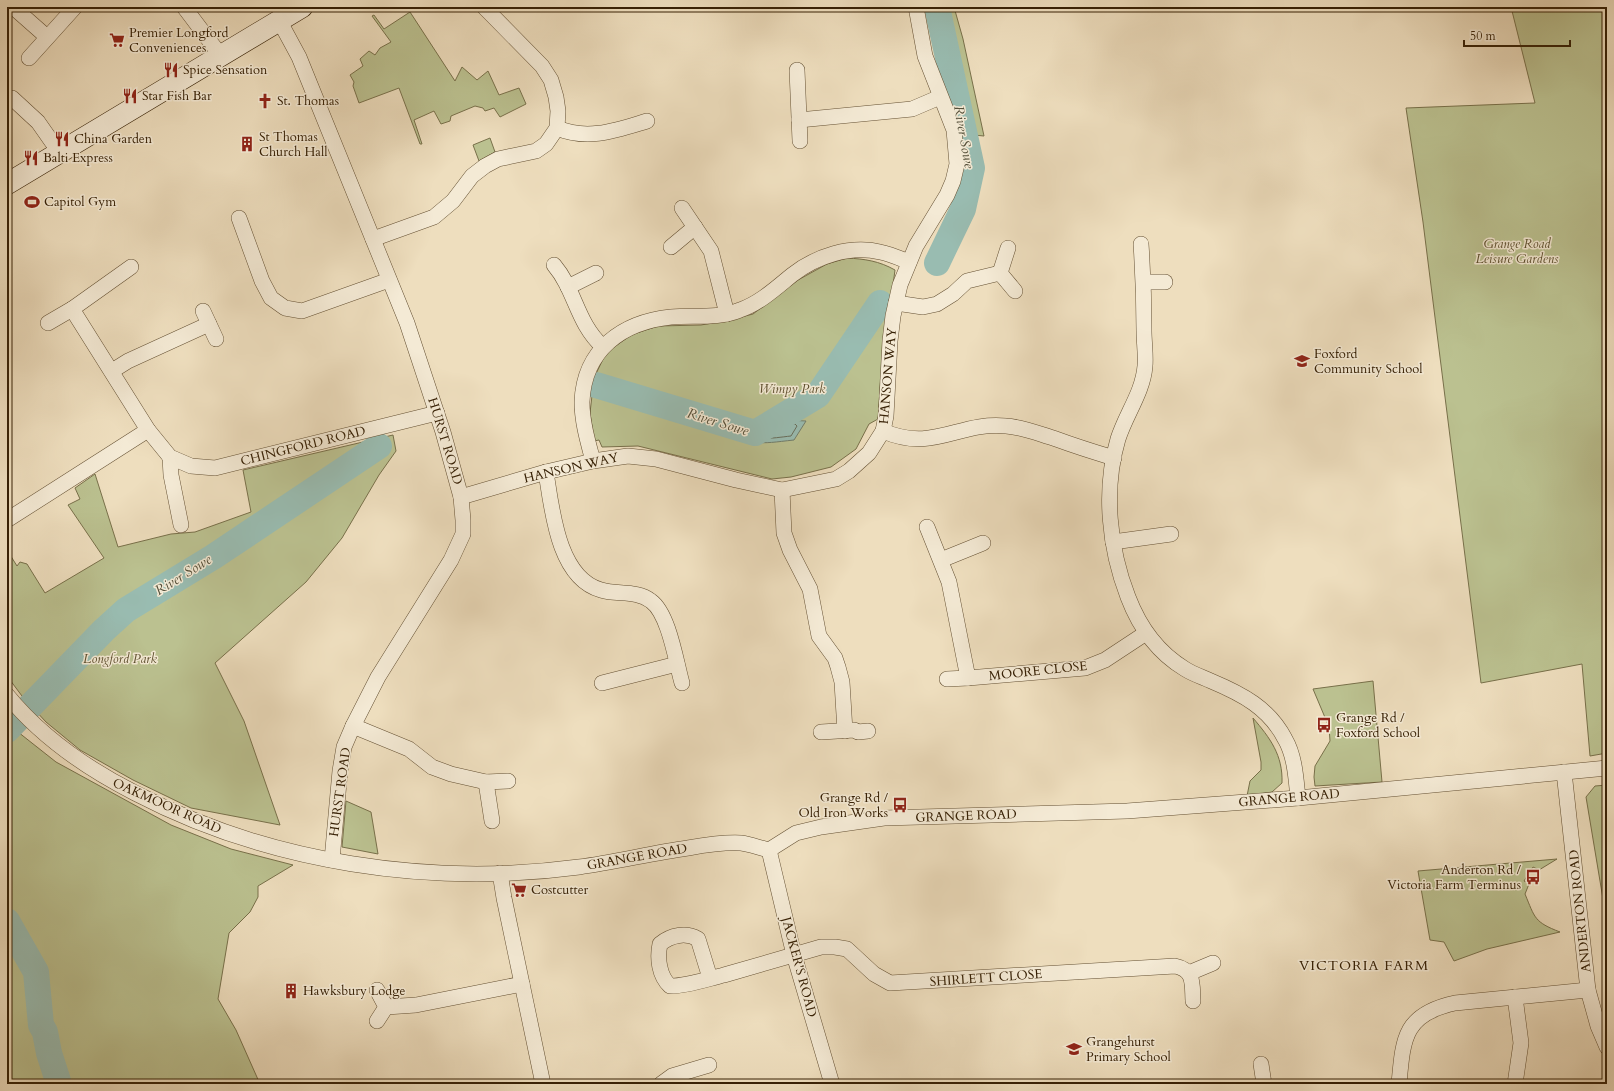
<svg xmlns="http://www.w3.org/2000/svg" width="1614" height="1091" viewBox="0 0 1614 1091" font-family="Cardo,serif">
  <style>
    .green { fill: #bbc190; stroke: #78704a }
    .water { fill: #99bcb1; stroke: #717e6c }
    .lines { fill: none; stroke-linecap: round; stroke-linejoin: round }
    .shore { stroke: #686e5b; stroke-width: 1 }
    .river { stroke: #99bcb1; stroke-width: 26 }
    .street-casing { stroke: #645033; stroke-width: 16 }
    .secondary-casing { stroke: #362005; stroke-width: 22 }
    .street { stroke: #f4ead5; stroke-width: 15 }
    .secondary { stroke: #f4ead5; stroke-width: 21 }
    .labels { text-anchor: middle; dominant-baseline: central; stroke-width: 3; stroke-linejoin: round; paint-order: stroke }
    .poi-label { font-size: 13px; fill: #362005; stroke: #f4ead5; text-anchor: start }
    .park-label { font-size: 13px; font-style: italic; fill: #5e502f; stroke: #f4ead5 }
    .street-label { font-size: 13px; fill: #362005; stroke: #f4ead5 }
    .water-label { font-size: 14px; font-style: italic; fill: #544f39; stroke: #f4ead5 }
    .neighbourhood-label { font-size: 14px; letter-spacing: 1px; fill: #362005; stroke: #f4ead5 }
  </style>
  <rect width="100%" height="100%" fill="#eedebe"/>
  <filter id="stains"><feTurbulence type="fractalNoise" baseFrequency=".005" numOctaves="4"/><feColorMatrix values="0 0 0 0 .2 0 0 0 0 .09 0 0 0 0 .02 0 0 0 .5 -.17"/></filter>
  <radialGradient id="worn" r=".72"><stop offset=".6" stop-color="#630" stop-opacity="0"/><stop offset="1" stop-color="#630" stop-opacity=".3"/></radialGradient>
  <g class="green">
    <path d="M925 7H954L963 39 984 136 963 134Z"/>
    <path d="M1511 7H1607V753L1590 756 1582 664 1481 683 1423 222 1406 108 1535 103Z"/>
    <path d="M410 12 455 81 462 67 477 80 488 71 499 95 519 88 526 104 500 117 494 108 485 111 483 108 475 106 451 116 450 121 441 124 434 111 414 120 422 144H420L399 88 359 103 353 86 354 82 350 75 363 66 360 59 369 51 375 55 380 48 391 42 372 16 374 15 384 29Z"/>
    <path d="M490 138 495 152 479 161 473 145Z"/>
    <path d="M847 258C865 259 879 261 895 270L881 375 878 419 869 424 856 449 831 467 791 477 772 479 638 446 602 447 599 440 594 441 590 413 594 378 606 353 631 335 658 326 701 325 730 320 753 314 798 280 827 264Z"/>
    <path d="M393 435 396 451 379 475 342 538 306 582 215 663 244 721 280 825 191 808 133 780 80 750 46 722 22 696 7 676V550L17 566 20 562 27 564 45 593 104 558 68 505 80 499 75 488 95 474 118 547 171 534 195 532 251 512 243 470Z"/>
    <path d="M1373 681 1382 782 1315 786 1314 777 1315 766 1330 741 1329 727 1313 689Z"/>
    <path d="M7 718 18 732 56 762 171 825 231 849 293 865 258 886V897L250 912 229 933 218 999 236 1030 260 1084H7Z"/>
    <path d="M1253 718C1270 738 1283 755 1282 783L1272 792 1247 796 1250 781 1261 770V762Z"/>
    <path d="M1607 785V923L1586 797 1595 786Z"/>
    <path d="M346 801 371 812 378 854 342 847Z"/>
    <path d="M1557 859 1539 870 1533 867 1524 881 1529 884 1525 894C1535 918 1534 922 1560 932L1487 949 1454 961 1444 942 1430 940 1418 871Z"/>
  </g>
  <path class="water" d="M765 419 806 421 794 440C757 444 753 447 724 423Z"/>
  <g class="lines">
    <g class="shore">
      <path d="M766 423 795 424 797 426 791 436C772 438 750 443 736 427L737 425Z"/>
      <path d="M755 428H777L779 431 777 432 761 434 753 432Z"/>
    </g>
    <g class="river">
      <path d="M937 7 972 168 963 209 937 263"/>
      <path d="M596 385 755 433 818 395 880 303"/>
      <path d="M7 730 104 630 126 610 213 557 379 446"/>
      <path d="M7 921 36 972 41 1025 45 1032 49 1053 59 1084"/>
    </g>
    <g class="street-casing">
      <g id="street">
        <path d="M13 7 47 37"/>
        <path d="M184 7 221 56"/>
        <path d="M279 20 299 57 407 323 443 432 461 497 463 520V534L451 560 378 677 353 726 344 747 340 771 332 860"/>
        <path d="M29 58 75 7"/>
        <path d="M797 70 800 141"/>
        <path d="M12 98 38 122 59 152"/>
        <path d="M799 120 912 109 940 97"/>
        <path d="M557 128C588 141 617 130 647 121"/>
        <path d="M682 208 711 251 727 314"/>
        <path d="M239 218 262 281 271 298 285 308 302 311 389 280"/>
        <path d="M373 239 434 217 453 201 472 176 485 166 498 159 536 151 546 144 557 128 558 111 556 97 551 80 542 66 484 7"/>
        <path d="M1141 244C1143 273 1144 302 1144 331 1144 342 1146 355 1145 366 1143 392 1126 414 1118 439 1103 490 1109 548 1128 597 1139 626 1157 652 1185 669 1193 674 1202 677 1211 681 1242 694 1269 708 1285 739 1295 756 1296 779 1298 798"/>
        <path d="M671 247 695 227"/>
        <path d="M1008 248 1000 273 1015 291"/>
        <path d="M554 265C576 291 576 322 603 347"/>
        <path d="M1144 282H1165"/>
        <path d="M568 287 596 273"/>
        <path d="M896 303 923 307 937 304 953 294 967 281 1000 273"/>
        <path d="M72 309 148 430 170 457 191 466 215 468 437 413"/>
        <path d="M203 311 216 339"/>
        <path d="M48 323 72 309 131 267"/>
        <path d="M112 371 128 361 209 324"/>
        <path d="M883 431C934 453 959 421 1006 426 1023 427 1039 434 1056 439 1075 446 1094 452 1114 458"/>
        <path d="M170 457 171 475 181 525"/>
        <path d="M593 461C588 442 582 422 582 402 584 349 623 322 671 317 694 315 718 319 740 310 760 303 776 288 792 275 816 256 850 245 880 252 890 254 899 258 909 262"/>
        <path d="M546 472C552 510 558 578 601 590 617 595 637 590 651 601 669 614 676 662 682 683"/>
        <path d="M782 490 784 533 790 550 810 589 819 636 835 658 838 667 842 682 845 731"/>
        <path d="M461 497 546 472 593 461 628 456 656 459 736 480 782 490 836 479 849 471 869 453 883 431 886 416 890 341 893 316 900 285 916 246 947 195 953 181 957 164 954 130 925 56 916 7"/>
        <path d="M7 520 148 430"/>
        <path d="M927 527 949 582 968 678 1085 668 1105 660 1146 633"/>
        <path d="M1113 542 1171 534"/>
        <path d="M941 560 983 543"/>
        <path d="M947 679 968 678"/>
        <path d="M602 683 677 664"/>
        <path d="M7 695C42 738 86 768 135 793 269 863 430 887 579 867 616 862 652 853 688 848 705 845 724 842 741 843 750 844 760 848 769 850L796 833 821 827 884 818 1127 811 1298 798 1607 768"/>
        <path d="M353 726 409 749 432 767 451 774 486 782 508 781"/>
        <path d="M821 732 854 730 858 732 868 731"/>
        <path d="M1564 772 1588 990 1598 1026 1607 1047"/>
        <path d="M486 782 492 821"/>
        <path d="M769 850 794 955 832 1084"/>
        <path d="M500 873 504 898 543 1084"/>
        <path d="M1189 973 1213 963"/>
        <path d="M710 978 698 939C686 932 671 935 660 944 657 958 659 976 670 986 688 986 707 979 724 975L821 947H835L847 949 874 974 890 983 1175 966C1195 970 1192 984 1193 1001"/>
        <path d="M377 990 386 1007 377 1021"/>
        <path d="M386 1007 416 1005 522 984"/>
        <path d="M1261 1064 1264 1084"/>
        <path d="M661 1084 672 1076 709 1065"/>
        <path d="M1399 1084C1403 1038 1404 1014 1455 1003L1588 990"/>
        <path d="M1515 1084 1521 1043 1515 997"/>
      </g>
    </g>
    <g class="secondary-casing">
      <path id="secondary" d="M7 184 302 7"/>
    </g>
    <use href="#street" class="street"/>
    <use href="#secondary" class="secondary"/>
  </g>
  <defs>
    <g id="supermarket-bare" transform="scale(1.2)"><path d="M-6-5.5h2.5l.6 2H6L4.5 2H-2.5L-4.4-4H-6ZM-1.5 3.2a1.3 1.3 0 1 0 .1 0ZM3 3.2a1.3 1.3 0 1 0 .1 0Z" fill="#8f2418" stroke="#f4ead5" stroke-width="2.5" paint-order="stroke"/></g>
    <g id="restaurant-bare" transform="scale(1.2)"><path d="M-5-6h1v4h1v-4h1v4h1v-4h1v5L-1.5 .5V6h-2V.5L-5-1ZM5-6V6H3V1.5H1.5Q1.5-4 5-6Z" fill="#8f2418" stroke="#f4ead5" stroke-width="2.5" paint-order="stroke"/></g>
    <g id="church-bare" transform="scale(1.2)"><path d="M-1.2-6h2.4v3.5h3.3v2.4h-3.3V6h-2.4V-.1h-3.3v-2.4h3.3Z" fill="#8f2418" stroke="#f4ead5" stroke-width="2.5" paint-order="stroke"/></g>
    <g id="building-bare" transform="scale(1.2)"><path d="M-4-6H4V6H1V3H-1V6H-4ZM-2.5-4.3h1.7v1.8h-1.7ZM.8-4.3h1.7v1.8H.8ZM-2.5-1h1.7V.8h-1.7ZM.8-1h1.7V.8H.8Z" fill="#8f2418" stroke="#f4ead5" stroke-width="2.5" paint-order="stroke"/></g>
    <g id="stadium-bare" transform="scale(1.2)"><path d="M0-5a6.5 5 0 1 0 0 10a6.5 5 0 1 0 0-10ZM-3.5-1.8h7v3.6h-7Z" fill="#8f2418" stroke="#f4ead5" stroke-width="2.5" paint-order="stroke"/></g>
    <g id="school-bare" transform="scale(1.2)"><path d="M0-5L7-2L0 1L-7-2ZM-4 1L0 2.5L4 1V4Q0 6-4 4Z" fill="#8f2418" stroke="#f4ead5" stroke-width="2.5" paint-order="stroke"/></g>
    <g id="bus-bare" transform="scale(1.2)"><path d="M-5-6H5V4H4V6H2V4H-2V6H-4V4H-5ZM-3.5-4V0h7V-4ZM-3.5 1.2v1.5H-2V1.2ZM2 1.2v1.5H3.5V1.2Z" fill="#8f2418" stroke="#f4ead5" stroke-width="2.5" paint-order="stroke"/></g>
  </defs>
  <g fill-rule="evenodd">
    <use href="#supermarket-bare" x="117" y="40"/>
    <use href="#restaurant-bare" x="171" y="70"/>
    <use href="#restaurant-bare" x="130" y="96"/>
    <use href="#church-bare" x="265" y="101"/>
    <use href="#restaurant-bare" x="62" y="139"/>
    <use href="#building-bare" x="247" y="144"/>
    <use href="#restaurant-bare" x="31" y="158"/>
    <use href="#stadium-bare" x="32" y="202"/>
    <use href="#school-bare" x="1302" y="361"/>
    <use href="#bus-bare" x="1324" y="725"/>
    <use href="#bus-bare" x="900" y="805"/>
    <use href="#bus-bare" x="1533" y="877"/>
    <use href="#supermarket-bare" x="519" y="890"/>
    <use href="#building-bare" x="291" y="991"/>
    <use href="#school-bare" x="1074" y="1049"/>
  </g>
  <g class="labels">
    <g class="poi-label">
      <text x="129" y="33">Premier Longford<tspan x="129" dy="15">Conveniences</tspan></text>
      <text x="183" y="70">Spice Sensation</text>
      <text x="142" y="96">Star Fish Bar</text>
      <text x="277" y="101">St. Thomas</text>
      <text x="259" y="137">St Thomas<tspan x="259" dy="15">Church Hall</tspan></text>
      <text x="74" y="139">China Garden</text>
      <text x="43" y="158">Balti Express</text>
      <text x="44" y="202">Capitol Gym</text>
      <text x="1314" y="354">Foxford<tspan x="1314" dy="15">Community School</tspan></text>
      <text x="1336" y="718">Grange Rd /<tspan x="1336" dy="15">Foxford School</tspan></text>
      <text x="888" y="798" text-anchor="end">Grange Rd /<tspan x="888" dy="15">Old Iron Works</tspan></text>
      <text x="1521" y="870" text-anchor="end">Anderton Rd /<tspan x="1521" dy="15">Victoria Farm Terminus</tspan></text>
      <text x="531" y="890">Costcutter</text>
      <text x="303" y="991">Hawksbury Lodge</text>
      <text x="1086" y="1042">Grangehurst<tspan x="1086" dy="15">Primary School</tspan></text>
    </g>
    <g class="park-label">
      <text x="1517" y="244">Grange Road<tspan x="1517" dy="15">Leisure Gardens</tspan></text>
      <text x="792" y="389">Wimpy Park</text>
      <text x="120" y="659">Longford Park</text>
    </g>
    <g class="street-label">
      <text transform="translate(888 376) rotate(-85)">HANSON WAY</text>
      <text transform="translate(445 441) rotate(73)">HURST ROAD</text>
      <text transform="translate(303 446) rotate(-14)">CHINGFORD ROAD</text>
      <text transform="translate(571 468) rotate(-13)">HANSON WAY</text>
      <text transform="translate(1038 671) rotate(-6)">MOORE CLOSE</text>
      <text transform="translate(340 792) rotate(-82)">HURST ROAD</text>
      <text transform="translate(1289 798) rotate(-5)">GRANGE ROAD</text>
      <text transform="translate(167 806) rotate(24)">OAKMOOR ROAD</text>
      <text transform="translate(966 816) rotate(-2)">GRANGE ROAD</text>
      <text transform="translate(637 857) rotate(-10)">GRANGE ROAD</text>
      <text transform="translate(1580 911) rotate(-96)">ANDERTON ROAD</text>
      <text transform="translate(799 967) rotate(75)">JACKER'S ROAD</text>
      <text transform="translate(986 978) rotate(-4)">SHIRLETT CLOSE</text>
    </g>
    <g class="water-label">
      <text transform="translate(964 137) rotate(80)">River Sowe</text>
      <text transform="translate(718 422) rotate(17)">River Sowe</text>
      <text transform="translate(183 575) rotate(-32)">River Sowe</text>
    </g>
    <g class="neighbourhood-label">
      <text x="1364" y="965">VICTORIA FARM</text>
    </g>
  </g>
  <rect width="1614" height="1091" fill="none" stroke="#eedebe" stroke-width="24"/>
  <rect x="8" y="8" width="1598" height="1075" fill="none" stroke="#362005" stroke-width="2"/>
  <rect x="12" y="12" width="1590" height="1067" fill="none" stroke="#362005"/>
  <path d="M1464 40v6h106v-6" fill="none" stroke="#362005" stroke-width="2"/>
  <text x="1470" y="40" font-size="12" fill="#362005" stroke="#f4ead5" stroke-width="3" paint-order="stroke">50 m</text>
  <rect width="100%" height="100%" filter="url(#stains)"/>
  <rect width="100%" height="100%" fill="url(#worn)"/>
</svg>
